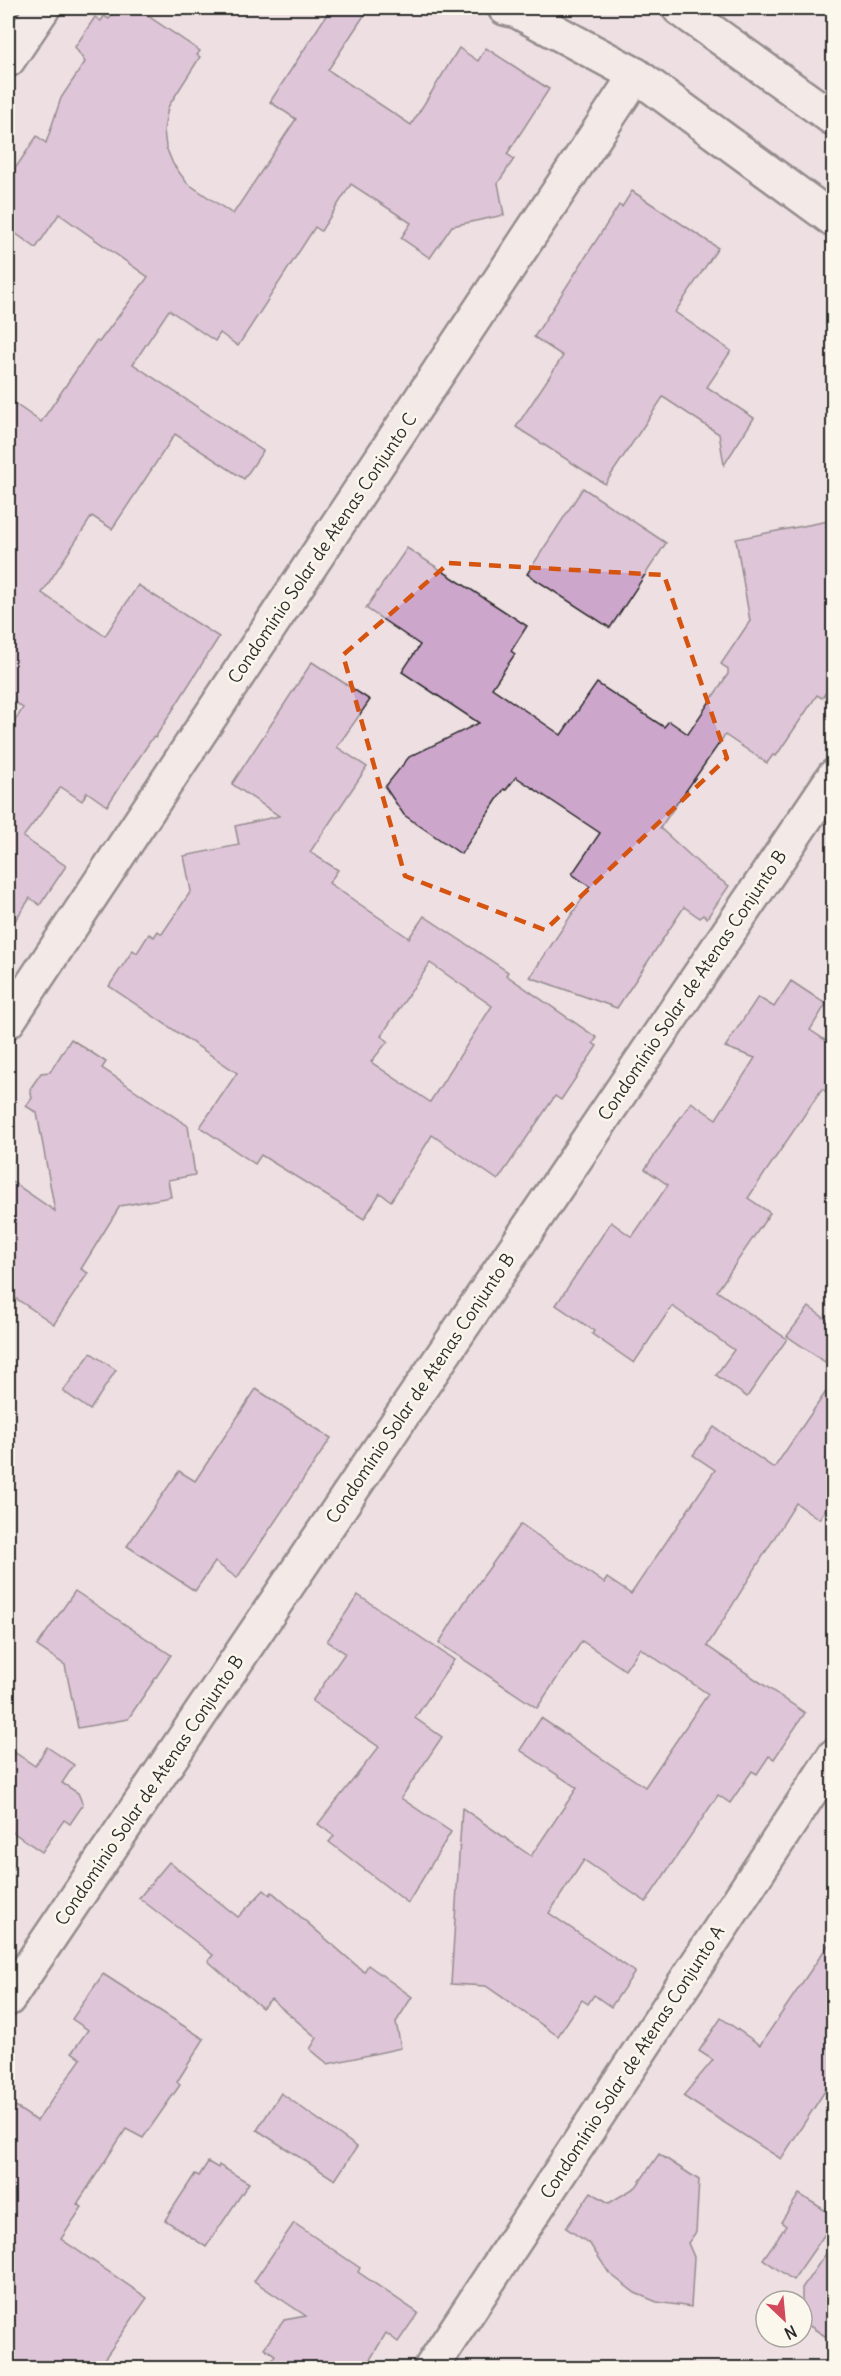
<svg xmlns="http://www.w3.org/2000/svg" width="841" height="2376" viewBox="0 0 841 2376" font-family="Delius,sans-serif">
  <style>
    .building { fill: #cda6cc; stroke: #2b2b2b; stroke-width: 1.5; fill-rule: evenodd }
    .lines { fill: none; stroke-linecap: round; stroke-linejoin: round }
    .minor-casing { stroke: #2b2b2b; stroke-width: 38 }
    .tertiary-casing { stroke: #2b2b2b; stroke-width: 38 }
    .minor { stroke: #fbf7ec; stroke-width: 33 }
    .tertiary { stroke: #fbf7ec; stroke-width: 33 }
    .marked { fill: none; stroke: #d5540f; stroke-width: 4.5; stroke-dasharray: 12 8; stroke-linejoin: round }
    .labels { text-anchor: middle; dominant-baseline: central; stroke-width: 5; stroke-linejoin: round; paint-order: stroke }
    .street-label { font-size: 18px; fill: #2b2b2b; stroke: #fbf7ec }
  </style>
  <rect width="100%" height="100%" fill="#eddfe2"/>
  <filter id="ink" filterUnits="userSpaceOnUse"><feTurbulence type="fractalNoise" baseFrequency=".0167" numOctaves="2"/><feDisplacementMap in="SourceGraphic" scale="12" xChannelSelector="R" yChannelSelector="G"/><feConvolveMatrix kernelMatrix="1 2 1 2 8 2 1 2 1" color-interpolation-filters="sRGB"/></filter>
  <g filter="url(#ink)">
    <g class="building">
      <path d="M117 8H136L200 51 197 55 200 57 168 107 164 130 166 147 173 164 187 183 233 214 296 119 270 102 331 8H369L328 70 411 125 459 48 478 61 486 48 549 89 507 154 514 159 498 183 504 215 452 226 430 258 401 238 411 223 351 184 321 231 315 227 238 346 220 333 215 341 169 310 133 364 263 451 244 479 175 434 112 529 92 516 42 593 105 636 138 585 219 637 155 738 153 737 107 806 87 792 82 801 61 787 23 837 66 866 40 905 30 898 8 931V732L23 708 8 697V399L41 422 96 341 99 342 148 277 59 214 36 248 8 228V179L37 136 46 143 61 98 85 62 75 47 95 17 101 21 104 16 109 19Z"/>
      <path d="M632 191 718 248 675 312 731 351 707 387 754 418 724 465 719 434 663 397 605 484 516 427 563 356 534 337 619 205 622 207Z"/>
      <path d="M583 488 666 543 610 628 527 574Z"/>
      <path d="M834 520V681L822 698 817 695 776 756 773 755 767 763 725 735 660 828 705 869 729 886 707 918 703 915 700 918 684 907 617 1008 530 977 590 887 572 874 600 833 516 777 506 790 504 789 461 854 404 815 385 787 409 757 479 723 402 672 420 645 366 608 407 548 527 626 511 651 515 654 492 688 561 735 597 683 664 727 669 721 688 734 728 674V669L721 664 750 621 736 539Z"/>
      <path d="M312 662 370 700 337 747 367 767 310 852 338 870 329 883 409 938 424 916 508 972 506 975 597 1038 593 1043 597 1046 561 1100 555 1096 498 1180 432 1135 391 1201 380 1193 364 1219 261 1155 255 1164 200 1127 237 1073 109 986 133 950 137 953 149 934 154 937 158 931 162 934 191 891 184 856 239 845 235 826 279 816 232 784ZM430 963 492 1006 430 1102 371 1062 388 1041 381 1036Z"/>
      <path d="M791 981 826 1004 810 1030 834 1046V1097L822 1089 748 1198 770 1213 717 1291 787 1339 747 1397 716 1375 734 1350 672 1306 634 1363 592 1334 594 1331 556 1305 611 1222 632 1237 668 1185 645 1169 691 1102 716 1119 755 1058 725 1047 758 997 774 1007Z"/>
      <path d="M71 1039 106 1062 102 1068 188 1126 195 1175 168 1180 171 1197 120 1206 81 1269 88 1273 54 1324 8 1293V1179L55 1211 37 1113 26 1106 32 1098 30 1089 41 1073 50 1072Z"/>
      <path d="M809 1307 834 1325V1368L787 1336Z"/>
      <path d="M91 1353 116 1370 90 1410 63 1391Z"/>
      <path d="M834 1380V1497L819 1519 796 1503 707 1646 805 1713 774 1759 769 1756 757 1774 752 1771 730 1803 718 1795 646 1902 584 1860 549 1913 635 1972 611 2007 594 1995 588 2004 582 2000 558 2036 486 1986 451 1984 462 1808 531 1856 577 1788 520 1750 541 1718 645 1787 708 1694 640 1648 625 1670 582 1641 537 1708 439 1643 464 1603 521 1524 604 1583 607 1578 631 1594 715 1470 693 1455 714 1427 774 1468Z"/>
      <path d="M256 1389 331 1438 237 1578 215 1562 195 1591 127 1546 179 1471 195 1481Z"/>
      <path d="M75 1591 171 1655 128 1719 78 1728 65 1665 37 1646Z"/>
      <path d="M358 1595 454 1660 415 1718 442 1737 401 1798 451 1832 408 1903 329 1842 334 1836 318 1824 379 1747 312 1701 345 1653 327 1641Z"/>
      <path d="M47 1747 74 1765 62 1783 78 1793 83 1805 70 1824 64 1820 42 1852 8 1829V1748L35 1766Z"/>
      <path d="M169 1862 238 1917 264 1890 270 1895 272 1892 364 1972 368 1965 412 1997 396 2022 401 2048 328 2064 310 2049 317 2038 271 1999 262 2008 208 1961 213 1955 139 1898Z"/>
      <path d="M834 1936V2077L781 2159 683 2096 713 2060 699 2051 721 2018 760 2045Z"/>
      <path d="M103 1974 204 2039 177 2082 180 2085 143 2138 126 2129 77 2204 82 2207 61 2239 147 2298 98 2368H8V2102L37 2121 81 2059 72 2052 88 2030 72 2019Z"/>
      <path d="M281 2093 357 2147 335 2180 257 2130Z"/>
      <path d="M659 2154 699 2180 696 2232 688 2243 694 2257 691 2307 657 2302 635 2293 609 2273 590 2244 566 2228 591 2192 609 2203 636 2187Z"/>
      <path d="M208 2162 218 2168 219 2165 249 2183 206 2247 165 2220 195 2174 199 2176Z"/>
      <path d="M799 2194 834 2216V2221L793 2280 763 2259 786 2226 781 2222Z"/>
      <path d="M294 2223 360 2268 358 2272 418 2313 398 2342 386 2333 365 2368H267L275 2355 264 2348 284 2320 306 2316 254 2281Z"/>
      <path d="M834 2242V2342L802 2321V2288Z"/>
    </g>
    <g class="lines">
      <g class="minor-casing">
        <g id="minor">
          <path d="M505 8 517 11 636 75 834 220"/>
          <path d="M8 60 43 8"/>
          <path d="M8 1021 636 75"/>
          <path d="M8 1999 834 776"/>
          <path d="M431 2368 834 1756"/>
        </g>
      </g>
      <g class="tertiary-casing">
        <path id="tertiary" d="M679 8 834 119"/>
      </g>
      <use href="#minor" class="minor"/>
      <use href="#tertiary" class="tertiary"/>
    </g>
  </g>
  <path d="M0 0H841V2376H0ZM449 563 664 575 727 758 545 930 405 876 343 655Z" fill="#eddfe2" fill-opacity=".55" fill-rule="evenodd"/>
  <path class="marked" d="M449 563 664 575 727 758 545 930 405 876 343 655Z"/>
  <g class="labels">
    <g class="street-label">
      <text transform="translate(322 548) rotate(-56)">Condomínio Solar de Atenas Conjunto C</text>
      <text transform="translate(692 985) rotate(-56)">Condomínio Solar de Atenas Conjunto B</text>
      <text transform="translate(420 1388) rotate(-56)">Condomínio Solar de Atenas Conjunto B</text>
      <text transform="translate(149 1790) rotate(-56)">Condomínio Solar de Atenas Conjunto B</text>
      <text transform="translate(632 2062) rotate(-57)">Condomínio Solar de Atenas Conjunto A</text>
    </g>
  </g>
  <rect width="841" height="2376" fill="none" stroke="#fbf7ec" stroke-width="30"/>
  <rect x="15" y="15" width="811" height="2346" fill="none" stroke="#2b2b2b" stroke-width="2" filter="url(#ink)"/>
  <g transform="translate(784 2319) rotate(154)"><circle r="28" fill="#fbf7ec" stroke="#a8a59f" stroke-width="1.5"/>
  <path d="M0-4.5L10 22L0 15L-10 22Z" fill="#d1495b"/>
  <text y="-9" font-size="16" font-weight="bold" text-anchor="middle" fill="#2b2b2b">N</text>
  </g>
</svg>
